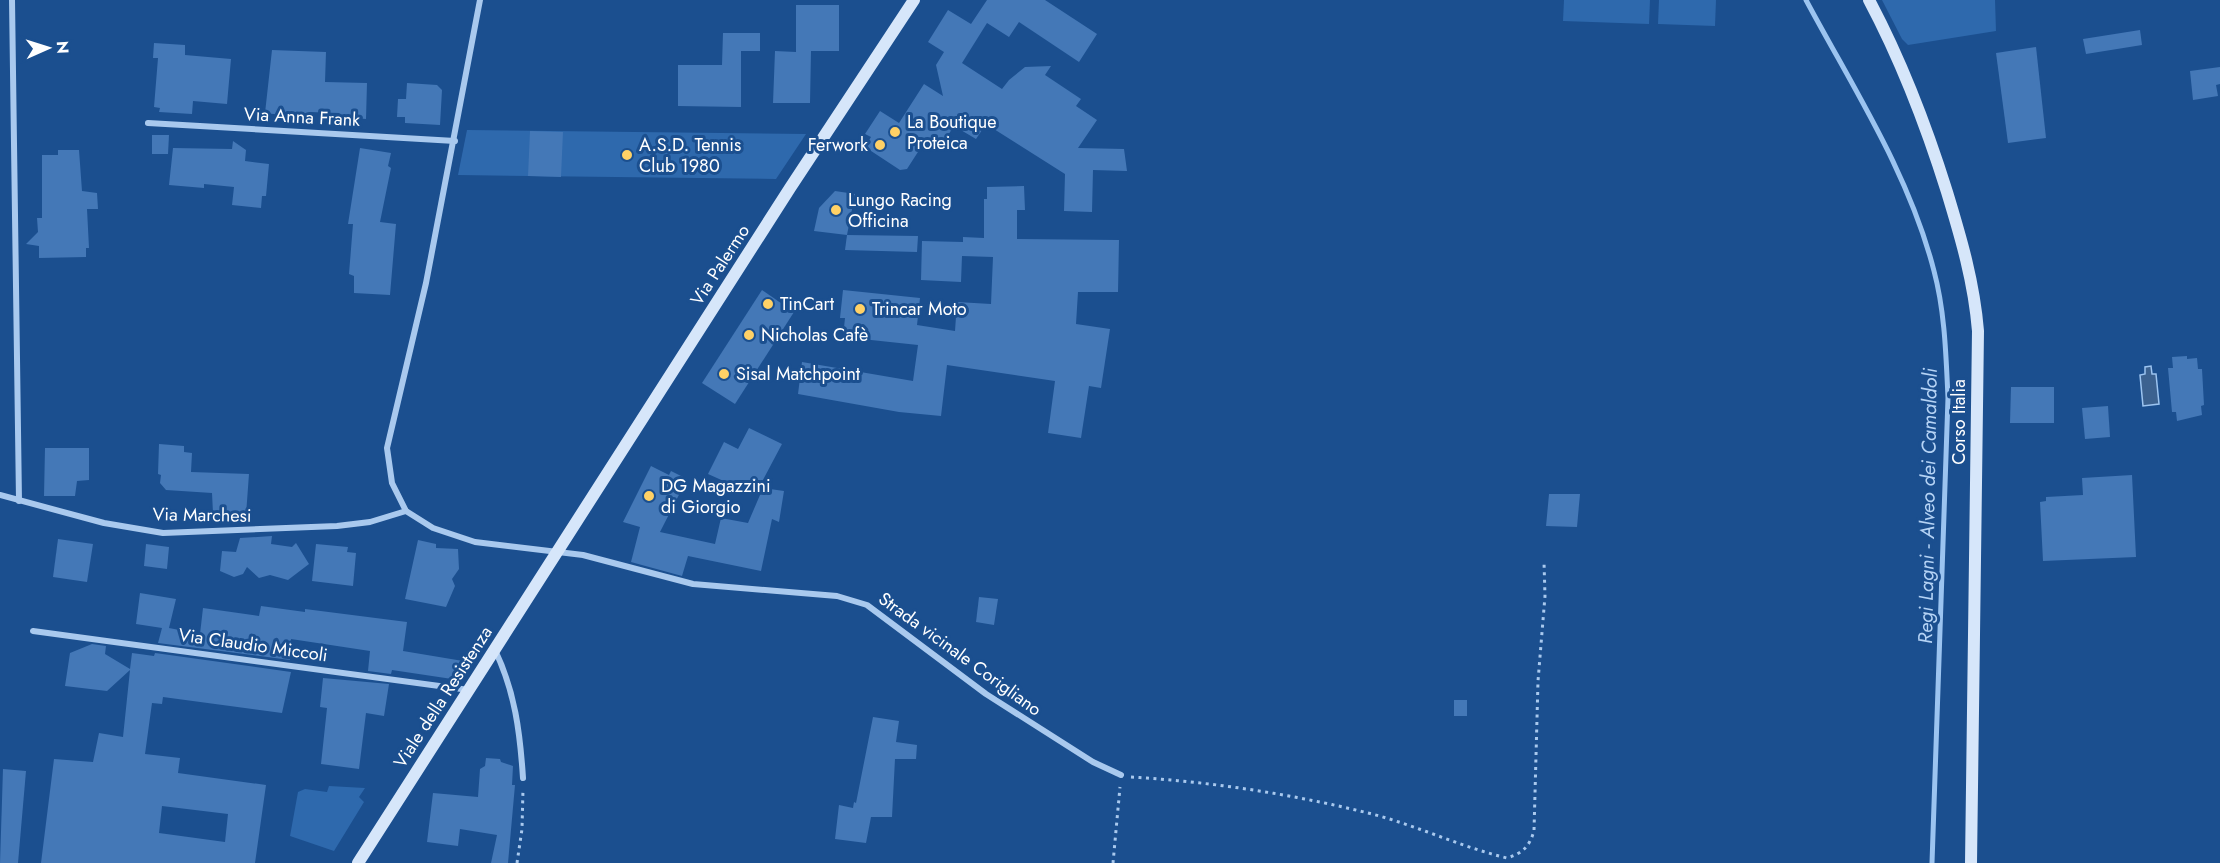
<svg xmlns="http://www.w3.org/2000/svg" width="2220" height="863" viewBox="0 0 2220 863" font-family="Jost,sans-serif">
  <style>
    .green { fill: #2e69ad }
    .water { fill: #3c6290; stroke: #9cc4f0; stroke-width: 1.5 }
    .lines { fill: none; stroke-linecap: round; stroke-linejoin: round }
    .stream { stroke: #9cc4f0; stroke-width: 5 }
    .building { fill: #4478b7; fill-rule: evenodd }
    .path { stroke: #a9c9ee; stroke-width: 3; stroke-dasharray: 3 4.5; stroke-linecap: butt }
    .street { stroke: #a9c9ee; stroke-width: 6 }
    .secondary { stroke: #d6e6fa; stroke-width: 12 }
    .poi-dot { fill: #ffd166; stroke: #1b4f8f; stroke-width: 2 }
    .labels { text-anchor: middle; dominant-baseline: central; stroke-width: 6; stroke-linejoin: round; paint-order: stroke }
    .street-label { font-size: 18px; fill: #fff; stroke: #1b4f8f }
    .poi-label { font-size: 18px; fill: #fff; stroke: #1b4f8f; text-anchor: start }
    .water-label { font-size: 20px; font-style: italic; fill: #b5d3f5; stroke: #1b4f8f }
  </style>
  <rect width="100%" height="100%" fill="#1b4f8f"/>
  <g class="green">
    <path d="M1564 0H1650L1649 24 1563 21Z"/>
    <path d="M1659 0H1716L1715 26 1658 24Z"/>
    <path d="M1882 0H1995L1996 31 1908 45 1902 39Z"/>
    <path d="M467 130 806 134 776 179 458 175Z"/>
    <path d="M329 786 365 788 359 797 364 802 334 851 290 836 298 792 305 789 327 792Z"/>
  </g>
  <path class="water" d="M2151 366 2152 374H2156L2159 404 2143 406 2140 375 2145 374V367Z"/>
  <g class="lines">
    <path class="stream" d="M1806 0C1853 88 1909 173 1934 271 1945 312 1946 356 1948 398L1932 863"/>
  </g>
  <g class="building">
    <path d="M987 0H1045L1097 34 1079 62 1019 22 1009 37 987 23 962 63 1002 89 1009 80 1025 67 1051 66 1045 75 1081 99 1076 106 1097 120 1078 148 1124 149 1127 171 1093 170 1092 212 1064 211 1065 174 986 124 976 139 954 126 939 149 925 141 907 169 900 170 865 147 871 137 865 134 880 111 899 123 924 84 943 96 936 65 944 52 928 42 948 10 971 24Z"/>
    <path d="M796 5H839V51H811L810 103H773L775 51 796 52Z"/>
    <path d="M2140 30 2142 45 2086 54 2083 39Z"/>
    <path d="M723 33H760V51H741V107L678 106V65H722Z"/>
    <path d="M154 43 185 45V55L231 59 227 104 193 101 192 114 159 112 160 108 154 107 158 58H153Z"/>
    <path d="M2036 47 2046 138 2008 143 1996 53Z"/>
    <path d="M272 50 326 52 325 82 367 83 366 119 343 117 339 113 309 112 308 118 265 113Z"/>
    <path d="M2220 67V84L2216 85 2218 96 2193 100 2190 71Z"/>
    <path d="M407 83 437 85 442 90 440 125 405 123V117H397L398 99H406Z"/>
    <path d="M530 131 563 132 561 177 528 176Z"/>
    <path d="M152 135H169L168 154H152Z"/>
    <path d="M233 141 246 150 245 161 269 164 266 196H262L261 208 232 205 234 187 204 184V188L169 185 173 148 232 149Z"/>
    <path d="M360 148 391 153 388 166 391 168 380 222 396 224 390 295 354 293V276L349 274 353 224H348Z"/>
    <path d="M58 150H79L82 191 97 193 98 209H87L89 248H86V257L39 258V246L26 244 38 232 37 218H42V155H58Z"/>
    <path d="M1024 186 1025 210H1017V239L1119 240 1118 292H1078L1076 324 1110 329 1101 388 1089 386 1081 438 1048 433 1055 381 947 365 941 416 899 412 798 394 802 362 913 381 918 345 843 337 845 318H840L843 290 920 298 917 325 955 331 957 302 991 304 993 257 962 256 961 282 921 280 922 241 963 242V237L984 238V199H987V187Z"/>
    <path d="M835 191 855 194 847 235 814 231 819 208Z"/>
    <path d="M847 235 918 236 917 252 845 250Z"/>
    <path d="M762 290 794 312 735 404 702 383Z"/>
    <path d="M2187 356V359L2197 358 2198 369H2202L2204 405 2201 406 2202 415 2177 421 2176 412H2172L2168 368H2173L2172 357Z"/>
    <path d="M2011 387H2054V423H2010Z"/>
    <path d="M2108 406 2110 437 2085 439 2082 408Z"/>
    <path d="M749 428 782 444 755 495 708 474 724 442 738 449Z"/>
    <path d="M159 444 184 446V452L192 453 191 472 249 474 246 515 213 513 212 493 166 490 160 483 161 475 158 474Z"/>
    <path d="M45 448H89V480L77 481 75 496H44Z"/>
    <path d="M651 466 669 475 671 471 687 479 660 532 715 544 721 518 748 523 763 488 784 491 779 522 772 519 761 571 688 556 682 576 631 562 640 527 623 522Z"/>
    <path d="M2132 475 2136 557 2043 561 2040 502 2046 501V497L2083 495 2082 478Z"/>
    <path d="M1549 494H1580L1577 527 1546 526Z"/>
    <path d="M272 536 271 544 292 547 296 543 309 564 288 580 270 575 259 578 247 567 243 574 234 577 220 571 222 551 236 552 240 538Z"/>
    <path d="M58 539 93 544 87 582 53 577Z"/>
    <path d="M418 540 436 544V548L458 549 459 569 452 579 455 586 446 607 405 599Z"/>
    <path d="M146 544 169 547 167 569 144 566Z"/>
    <path d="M316 544 348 547 347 552 356 553 353 586 312 581Z"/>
    <path d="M140 593 176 599 169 628 200 634 203 608 259 616 261 606 305 612V609L407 622 403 651 463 661 452 679 392 670 391 674 368 671 370 651 291 639 290 660 158 643 162 628 136 624Z"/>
    <path d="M979 597 998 599 994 625 976 622Z"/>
    <path d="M92 644 106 646 105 654 130 669 132 653 154 656 155 653 291 672 282 713 163 697 162 704 152 703 145 754 180 758 178 773 266 785 255 863H41L54 759 93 762 99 733 123 737 130 670 107 691 65 686 70 653ZM162 806 228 814 225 842 159 833Z"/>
    <path d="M323 678 389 684 384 716 366 713 359 769 321 764 327 708 320 707Z"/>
    <rect x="1454" y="700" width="13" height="16"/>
    <path d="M873 717 899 721 896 742 917 745 916 759H895L892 817H871L866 843 835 839 839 805 853 808 854 802 856 803Z"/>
    <path d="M486 758 500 759 501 762 513 766 512 785H515L508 863H491L497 835 460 829 458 846 427 842 433 793 478 797 480 769 485 766Z"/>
    <path d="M3 769 26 771 18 863H0Z"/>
  </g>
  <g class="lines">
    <g class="path">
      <path d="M1131 777C1212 782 1293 794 1372 814 1418 826 1461 847 1507 858 1523 853 1529 847 1534 831L1538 681 1545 596 1544 562"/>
      <path d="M517 863 522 829 523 789"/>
      <path d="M1113 863 1120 787"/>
    </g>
    <g class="street">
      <path d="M12 0 19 501"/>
      <path d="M480 0 426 283 387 448 392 483 406 511 433 528 475 542 583 555 693 584 837 596 867 605 986 694 1093 762 1121 775"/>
      <path d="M148 123 455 141"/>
      <path d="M0 495 104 523 163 533 337 526 370 522 406 511"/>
      <path d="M33 631 469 690"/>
      <path d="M495 650C515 692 520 732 523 778"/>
    </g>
    <g class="secondary">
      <path d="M1869 0C1902 62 1926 125 1947 192 1961 238 1974 282 1978 331L1971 863"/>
      <path d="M358 863 790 188 914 0"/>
    </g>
  </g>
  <g class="poi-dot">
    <circle cx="895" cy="132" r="6"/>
    <circle cx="880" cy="145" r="6"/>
    <circle cx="627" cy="155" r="6"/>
    <circle cx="836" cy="210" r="6"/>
    <circle cx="768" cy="304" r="6"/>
    <circle cx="860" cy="309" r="6"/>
    <circle cx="749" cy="335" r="6"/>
    <circle cx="724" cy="374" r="6"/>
    <circle cx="649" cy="496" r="6"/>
  </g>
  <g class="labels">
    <g class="street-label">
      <text transform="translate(302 117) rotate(3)">Via Anna Frank</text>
      <text transform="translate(720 265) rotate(-57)">Via Palermo</text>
      <text transform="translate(1959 422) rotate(-90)">Corso Italia</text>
      <text transform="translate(202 515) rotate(1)">Via Marchesi</text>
      <text transform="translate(253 645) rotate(8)">Via Claudio Miccoli</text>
      <text transform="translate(960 654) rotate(36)">Strada vicinale Corigliano</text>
      <text transform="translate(443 697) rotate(-57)">Viale della Resistenza</text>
    </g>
    <g class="poi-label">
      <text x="907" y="122">La Boutique<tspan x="907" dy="21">Proteica</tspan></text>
      <text x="639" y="145">A.S.D. Tennis<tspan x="639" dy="21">Club 1980</tspan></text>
      <text x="868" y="145" text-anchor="end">Ferwork</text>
      <text x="848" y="200">Lungo Racing<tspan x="848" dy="21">Officina</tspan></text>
      <text x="780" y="304">TinCart</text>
      <text x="872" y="309">Trincar Moto</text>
      <text x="761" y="335">Nicholas Cafè</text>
      <text x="736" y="374">Sisal Matchpoint</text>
      <text x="661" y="486">DG Magazzini<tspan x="661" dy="21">di Giorgio</tspan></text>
    </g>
    <g class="water-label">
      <text transform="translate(1928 506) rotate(-89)">Regi Lagni - Alveo dei Camaldoli</text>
    </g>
  </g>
  <g transform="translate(48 48) rotate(87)" stroke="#1b4f8f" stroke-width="4.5" paint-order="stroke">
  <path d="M0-4.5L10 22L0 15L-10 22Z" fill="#ffffff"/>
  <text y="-9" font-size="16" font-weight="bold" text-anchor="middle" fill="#ffffff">N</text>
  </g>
</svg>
